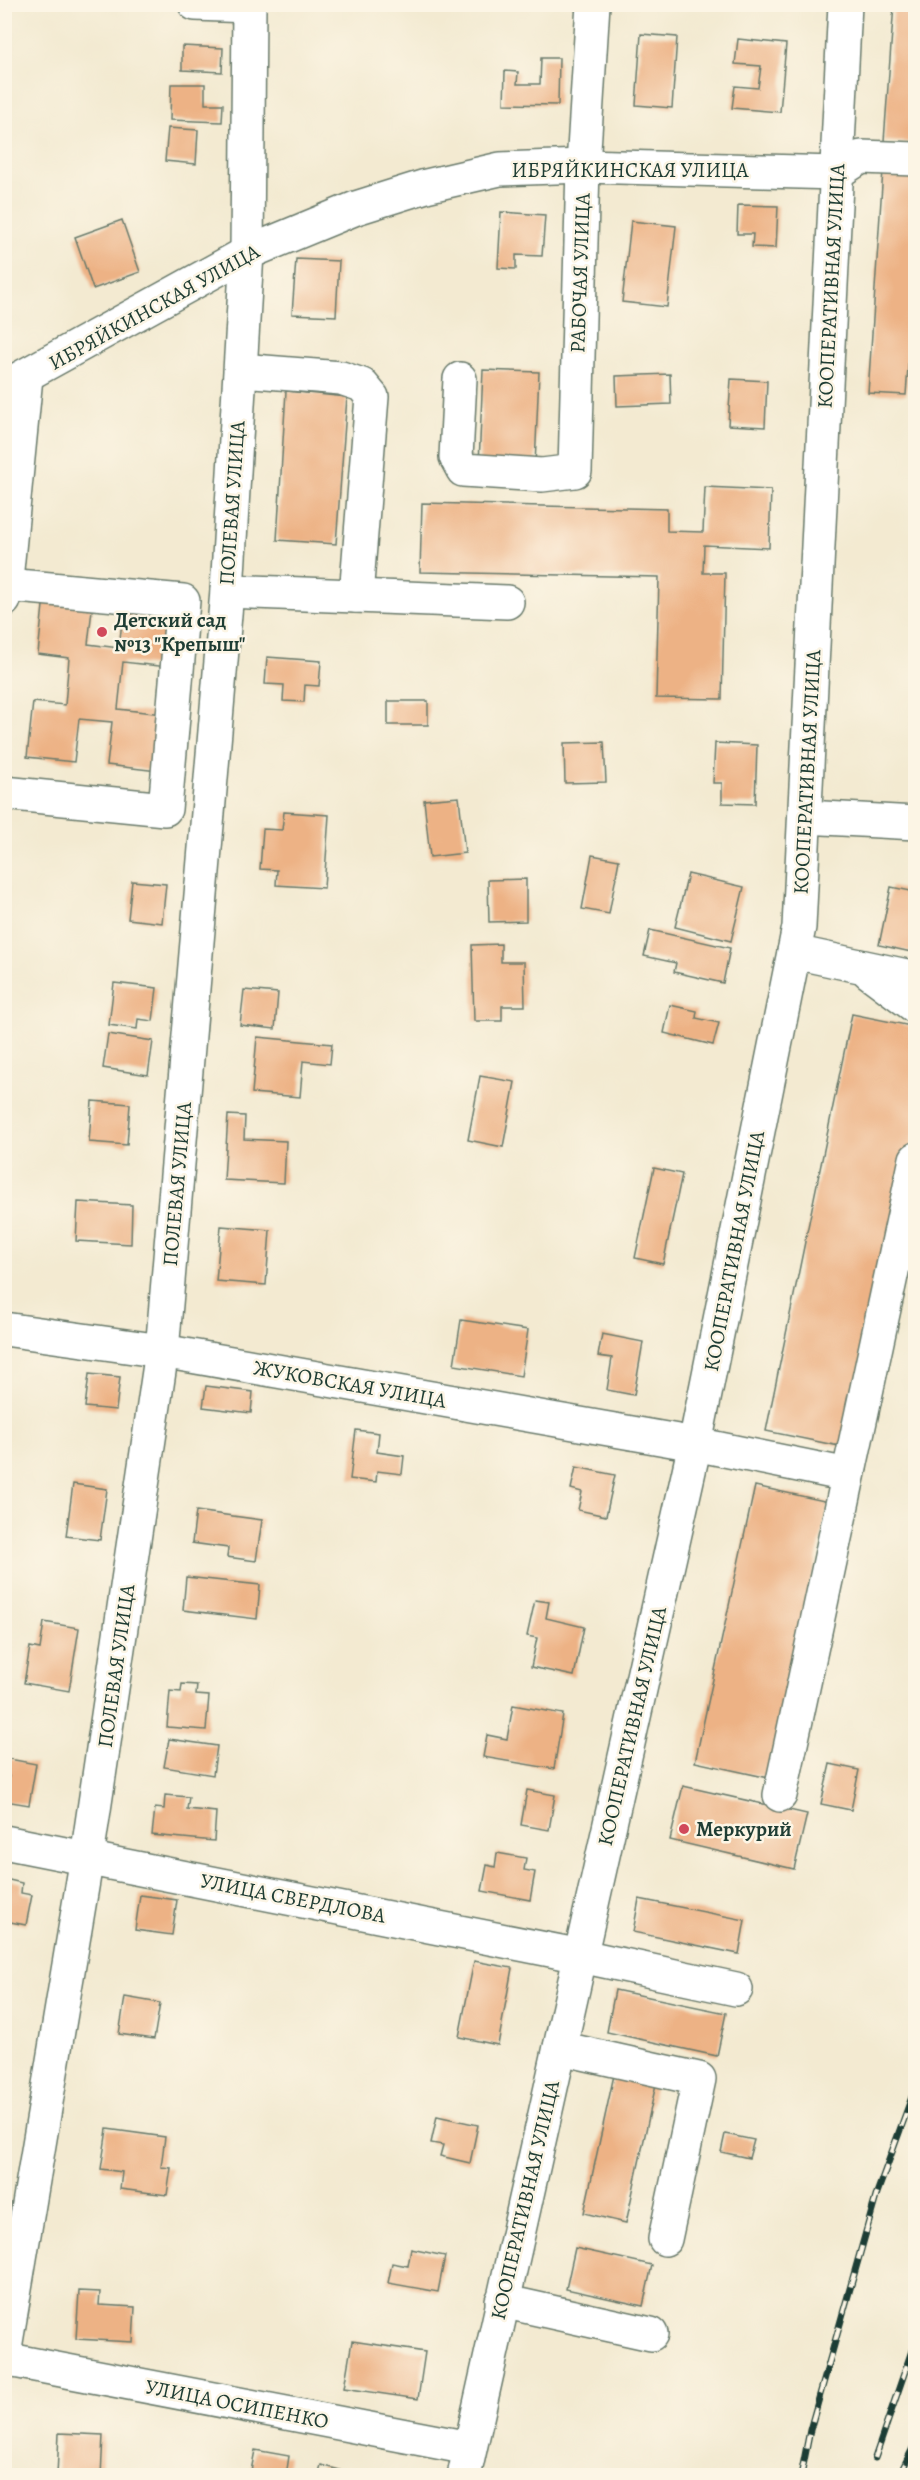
<svg xmlns="http://www.w3.org/2000/svg" width="920" height="2480" viewBox="0 0 920 2480" font-family="Alegreya,serif">
  <style>
    .building { fill: #edb285 }
    .lines { fill: none; stroke-linecap: round; stroke-linejoin: round }
    .minor-casing { stroke: #697a6b; stroke-width: 36 }
    .minor { stroke: #fff; stroke-width: 33 }
    .rail-casing { stroke: #1f3d34; stroke-width: 7 }
    .rail { stroke: #fcf5e5; stroke-width: 4.5; stroke-dasharray: 14; stroke-linecap: butt }
    .poi-dot { fill: #d1495b; stroke: #fcf5e5; stroke-width: 2 }
    .labels { text-anchor: middle; dominant-baseline: central; stroke-width: 5; stroke-linejoin: round; paint-order: stroke }
    .street-label { font-size: 21px; fill: #1f3d34; stroke: #fcf5e5 }
    .poi-label { font-size: 21px; font-weight: bold; fill: #1f3d34; stroke: #fcf5e5; text-anchor: start }
  </style>
  <rect width="100%" height="100%" fill="#fcf5e5"/>
  <filter id="ink" filterUnits="userSpaceOnUse"><feTurbulence type="fractalNoise" baseFrequency=".0167" numOctaves="2"/><feDisplacementMap in="SourceGraphic" scale="12" xChannelSelector="R" yChannelSelector="G"/><feConvolveMatrix kernelMatrix="1 2 1 2 8 2 1 2 1" color-interpolation-filters="sRGB"/></filter>
  <filter id="wash" filterUnits="userSpaceOnUse"><feTurbulence type="fractalNoise" baseFrequency=".008" numOctaves="4" result="noise"/><feDisplacementMap in="SourceGraphic" scale="24" xChannelSelector="R" yChannelSelector="G"/><feGaussianBlur stdDeviation="1.35" result="paint"/><feColorMatrix in="noise" values="0 0 0 0 0 0 0 0 0 0 0 0 0 0 0 0 0 1.4 0 .05"/><feComposite in="paint" operator="in"/></filter>
  <g filter="url(#wash)">
    <rect width="100%" height="100%" fill="#f3ead1"/>
    <g id="blocks">
      <g class="building">
        <path d="M894 4H916V143L884 141Z"/>
        <path d="M641 34 677 37 672 108 636 105Z"/>
        <path d="M738 39 786 44 780 112 732 108 735 86 758 88 761 66 735 64Z"/>
        <path d="M182 46 223 48 222 72 182 70Z"/>
        <path d="M541 58H559L558 105 504 104 505 71 518 72 517 84H540Z"/>
        <path d="M171 84H205V104H223L222 122 170 120Z"/>
        <path d="M168 128 198 130 196 164 165 161Z"/>
        <path d="M883 170 916 172V255L906 395 868 393Z"/>
        <path d="M738 205 778 206 776 248 752 247 753 234H737Z"/>
        <path d="M501 212 545 215 542 256 516 255V269L498 268Z"/>
        <path d="M122 220 140 272 93 289 75 237Z"/>
        <path d="M631 221 676 226 667 307 622 302Z"/>
        <path d="M296 259 339 261 336 316 292 314Z"/>
        <path d="M483 370 539 372 535 466 479 464Z"/>
        <path d="M670 374 671 404 617 406 616 376Z"/>
        <path d="M731 379 767 381 765 427 728 425Z"/>
        <path d="M286 391 347 397 336 544 277 540Z"/>
        <path d="M705 487 771 490 769 548 704 545 703 573H725L722 699 656 698 659 577 420 572 422 503 667 509V531L703 532Z"/>
        <path d="M44 596 93 601 88 644 119 648 124 604 183 611 177 668 123 662 118 709 172 715 166 772 107 765 112 722 79 719 74 762 27 757 33 702 65 705 69 658 38 654Z"/>
        <path d="M267 657 321 661 319 686 305 685 304 702 283 701 284 685 265 684Z"/>
        <rect x="388" y="701" width="40" height="24"/>
        <path d="M604 742 606 782 565 783 564 743Z"/>
        <path d="M715 743 757 745 755 804 722 803V783H713Z"/>
        <path d="M459 797 465 853 430 857 424 800Z"/>
        <path d="M284 812 329 815 324 888 276 885 277 870 260 869 263 829 282 830Z"/>
        <path d="M592 855 619 860 609 914 582 909Z"/>
        <path d="M688 874 744 887 731 941 675 927Z"/>
        <path d="M526 879V921L489 922 488 880Z"/>
        <path d="M132 881 166 884 162 923 128 919Z"/>
        <path d="M891 887 916 892V953L879 945Z"/>
        <path d="M650 930 730 948 723 983 674 972 676 963 644 956Z"/>
        <path d="M501 944V962H524L525 1006H502V1021H474L472 945Z"/>
        <path d="M114 983 157 988 153 1021 138 1019 137 1029 109 1025Z"/>
        <path d="M244 990 278 993 275 1029 240 1025Z"/>
        <path d="M670 1005 697 1011 696 1018 719 1023 713 1045 664 1033Z"/>
        <path d="M852 1014 916 1027V1125L849 1448 766 1431Z"/>
        <path d="M108 1034 153 1041 148 1075 103 1068Z"/>
        <path d="M257 1037 332 1044 330 1064 303 1061 300 1097 252 1093Z"/>
        <path d="M480 1076 515 1082 503 1147 468 1140Z"/>
        <path d="M92 1101 130 1104 127 1145 89 1142Z"/>
        <path d="M228 1115 245 1116 244 1139 286 1141 284 1183 224 1180Z"/>
        <path d="M654 1168 682 1174 663 1264 635 1258Z"/>
        <path d="M78 1202 132 1205 131 1244 76 1241Z"/>
        <path d="M221 1226 270 1230 266 1285 216 1281Z"/>
        <path d="M461 1320 528 1330 521 1376 454 1365Z"/>
        <path d="M602 1334 643 1342 634 1395 607 1390 612 1358 598 1356Z"/>
        <path d="M89 1374 120 1377 116 1410 85 1407Z"/>
        <path d="M206 1386 253 1392 251 1413 203 1407Z"/>
        <path d="M356 1430 379 1433 377 1452 404 1456 402 1474 377 1471 376 1482 350 1479Z"/>
        <path d="M576 1467 615 1475 606 1516 578 1510 582 1492 571 1489Z"/>
        <path d="M73 1484 107 1489 100 1540 66 1536Z"/>
        <path d="M755 1486 829 1502 769 1778 695 1762Z"/>
        <path d="M196 1511 262 1520 256 1561 227 1557 228 1548 192 1543Z"/>
        <path d="M186 1577 260 1585 257 1619 183 1610Z"/>
        <path d="M535 1600 549 1602 546 1618 584 1627 574 1676 531 1667 537 1638 527 1636Z"/>
        <path d="M44 1622 79 1628 69 1691 24 1683 30 1647 40 1649Z"/>
        <path d="M182 1684 197 1685 196 1695 209 1696 206 1730 167 1727 170 1691 181 1692Z"/>
        <path d="M513 1705 563 1714 554 1769 483 1757 487 1735 507 1739Z"/>
        <path d="M169 1739 217 1746 213 1775 164 1767Z"/>
        <path d="M4 1758 36 1764 29 1805 5 1801 9 1776 4 1775Z"/>
        <path d="M830 1764 859 1770 851 1810 821 1804Z"/>
        <path d="M683 1786 807 1814 794 1869 670 1840Z"/>
        <path d="M527 1790 555 1795 549 1830 521 1825Z"/>
        <path d="M165 1795 189 1797 187 1809 216 1812 214 1841 152 1835 155 1808 164 1809Z"/>
        <path d="M497 1853 526 1858 524 1870 535 1872 530 1900 482 1891 487 1865 495 1867Z"/>
        <path d="M5 1879 22 1883 21 1893 32 1895 26 1925 5 1921Z"/>
        <path d="M140 1895 177 1900 172 1935 135 1930Z"/>
        <path d="M639 1899 745 1920 739 1954 633 1932Z"/>
        <path d="M474 1961 512 1968 498 2045 459 2037Z"/>
        <path d="M615 1990 726 2013 717 2056 607 2032Z"/>
        <path d="M125 1997 160 2003 154 2039 119 2034Z"/>
        <path d="M614 2075 656 2084 626 2223 584 2213Z"/>
        <path d="M437 2116 478 2125 470 2163 440 2156 443 2145 431 2143Z"/>
        <path d="M107 2129 165 2137 161 2167 171 2168 167 2195 120 2189 122 2172 101 2169Z"/>
        <path d="M725 2134 754 2140 749 2158 721 2152Z"/>
        <path d="M575 2248 652 2265 643 2306 566 2289Z"/>
        <path d="M411 2249 445 2256 438 2292 388 2283 392 2263 408 2266Z"/>
        <path d="M79 2291 100 2292 99 2305 135 2307 133 2342 76 2339Z"/>
        <path d="M352 2341 425 2352 418 2399 344 2388Z"/>
        <path d="M59 2433 103 2435 101 2476H57Z"/>
        <path d="M255 2450 289 2456 286 2476H250Z"/>
        <path d="M321 2465 359 2475V2476H318Z"/>
      </g>
    </g>
  </g>
  <g filter="url(#ink)">
    <use href="#blocks" fill-opacity="0" stroke="#697a6b" stroke-width="1.5"/>
    <g class="lines">
      <g class="minor-casing">
        <g id="minor">
          <path d="M195 4 249 6"/>
          <path d="M836 173 861 157 916 159"/>
          <path d="M241 370 341 378 362 385 372 397 356 596"/>
          <path d="M460 379 456 457 463 470 542 475 575 471 583 166 593 4"/>
          <path d="M4 387 247 253 356 208 426 186 500 169 583 166 836 173"/>
          <path d="M227 591 507 602"/>
          <path d="M4 600 26 377"/>
          <path d="M4 793 165 809 183 601 6 585"/>
          <path d="M805 817 916 823"/>
          <path d="M794 952 916 978"/>
          <path d="M869 972 916 1007"/>
          <path d="M4 1329 162 1351 695 1444 848 1475"/>
          <path d="M780 1795 916 1159"/>
          <path d="M4 1842 581 1956 736 1989"/>
          <path d="M560 2048 699 2079 665 2239"/>
          <path d="M502 2301 651 2334"/>
          <path d="M4 2354 87 1857 162 1351 227 591 247 253 249 4"/>
          <path d="M4 2359 469 2448"/>
          <path d="M464 2476 695 1444 799 927 845 4"/>
        </g>
      </g>
      <use href="#minor" class="minor"/>
      <g class="rail-casing">
        <g id="rail">
          <path d="M875 2458 916 2339"/>
          <path d="M801 2476 810 2430 877 2193 916 2086"/>
          <path d="M899 2476 916 2442"/>
        </g>
      </g>
      <use href="#rail" class="rail"/>
    </g>
  </g>
  <g class="poi-dot">
    <circle cx="102" cy="632" r="6"/>
    <circle cx="684" cy="1829" r="6"/>
  </g>
  <g class="labels">
    <g class="street-label">
      <text x="630" y="170">ИБРЯЙКИНСКАЯ УЛИЦА</text>
      <text transform="translate(580 273) rotate(-88)">РАБОЧАЯ УЛИЦА</text>
      <text transform="translate(831 286) rotate(-87)">КООПЕРАТИВНАЯ УЛИЦА</text>
      <text transform="translate(154 307) rotate(-29)">ИБРЯЙКИНСКАЯ УЛИЦА</text>
      <text transform="translate(232 503) rotate(-86)">ПОЛЕВАЯ УЛИЦА</text>
      <text transform="translate(807 772) rotate(-87)">КООПЕРАТИВНАЯ УЛИЦА</text>
      <text transform="translate(177 1184) rotate(-85)">ПОЛЕВАЯ УЛИЦА</text>
      <text transform="translate(734 1251) rotate(-79)">КООПЕРАТИВНАЯ УЛИЦА</text>
      <text transform="translate(350 1384) rotate(10)">ЖУКОВСКАЯ УЛИЦА</text>
      <text transform="translate(116 1666) rotate(-82)">ПОЛЕВАЯ УЛИЦА</text>
      <text transform="translate(632 1726) rotate(-77)">КООПЕРАТИВНАЯ УЛИЦА</text>
      <text transform="translate(293 1898) rotate(11)">УЛИЦА СВЕРДЛОВА</text>
      <text transform="translate(525 2200) rotate(-77)">КООПЕРАТИВНАЯ УЛИЦА</text>
      <text transform="translate(237 2404) rotate(11)">УЛИЦА ОСИПЕНКО</text>
    </g>
    <g class="poi-label">
      <text x="114" y="620">Детский сад<tspan x="114" dy="24">№13 "Крепыш"</tspan></text>
      <text x="696" y="1829">Меркурий</text>
    </g>
  </g>
  <rect width="920" height="2480" fill="none" stroke="#fcf5e5" stroke-width="24"/>
</svg>
